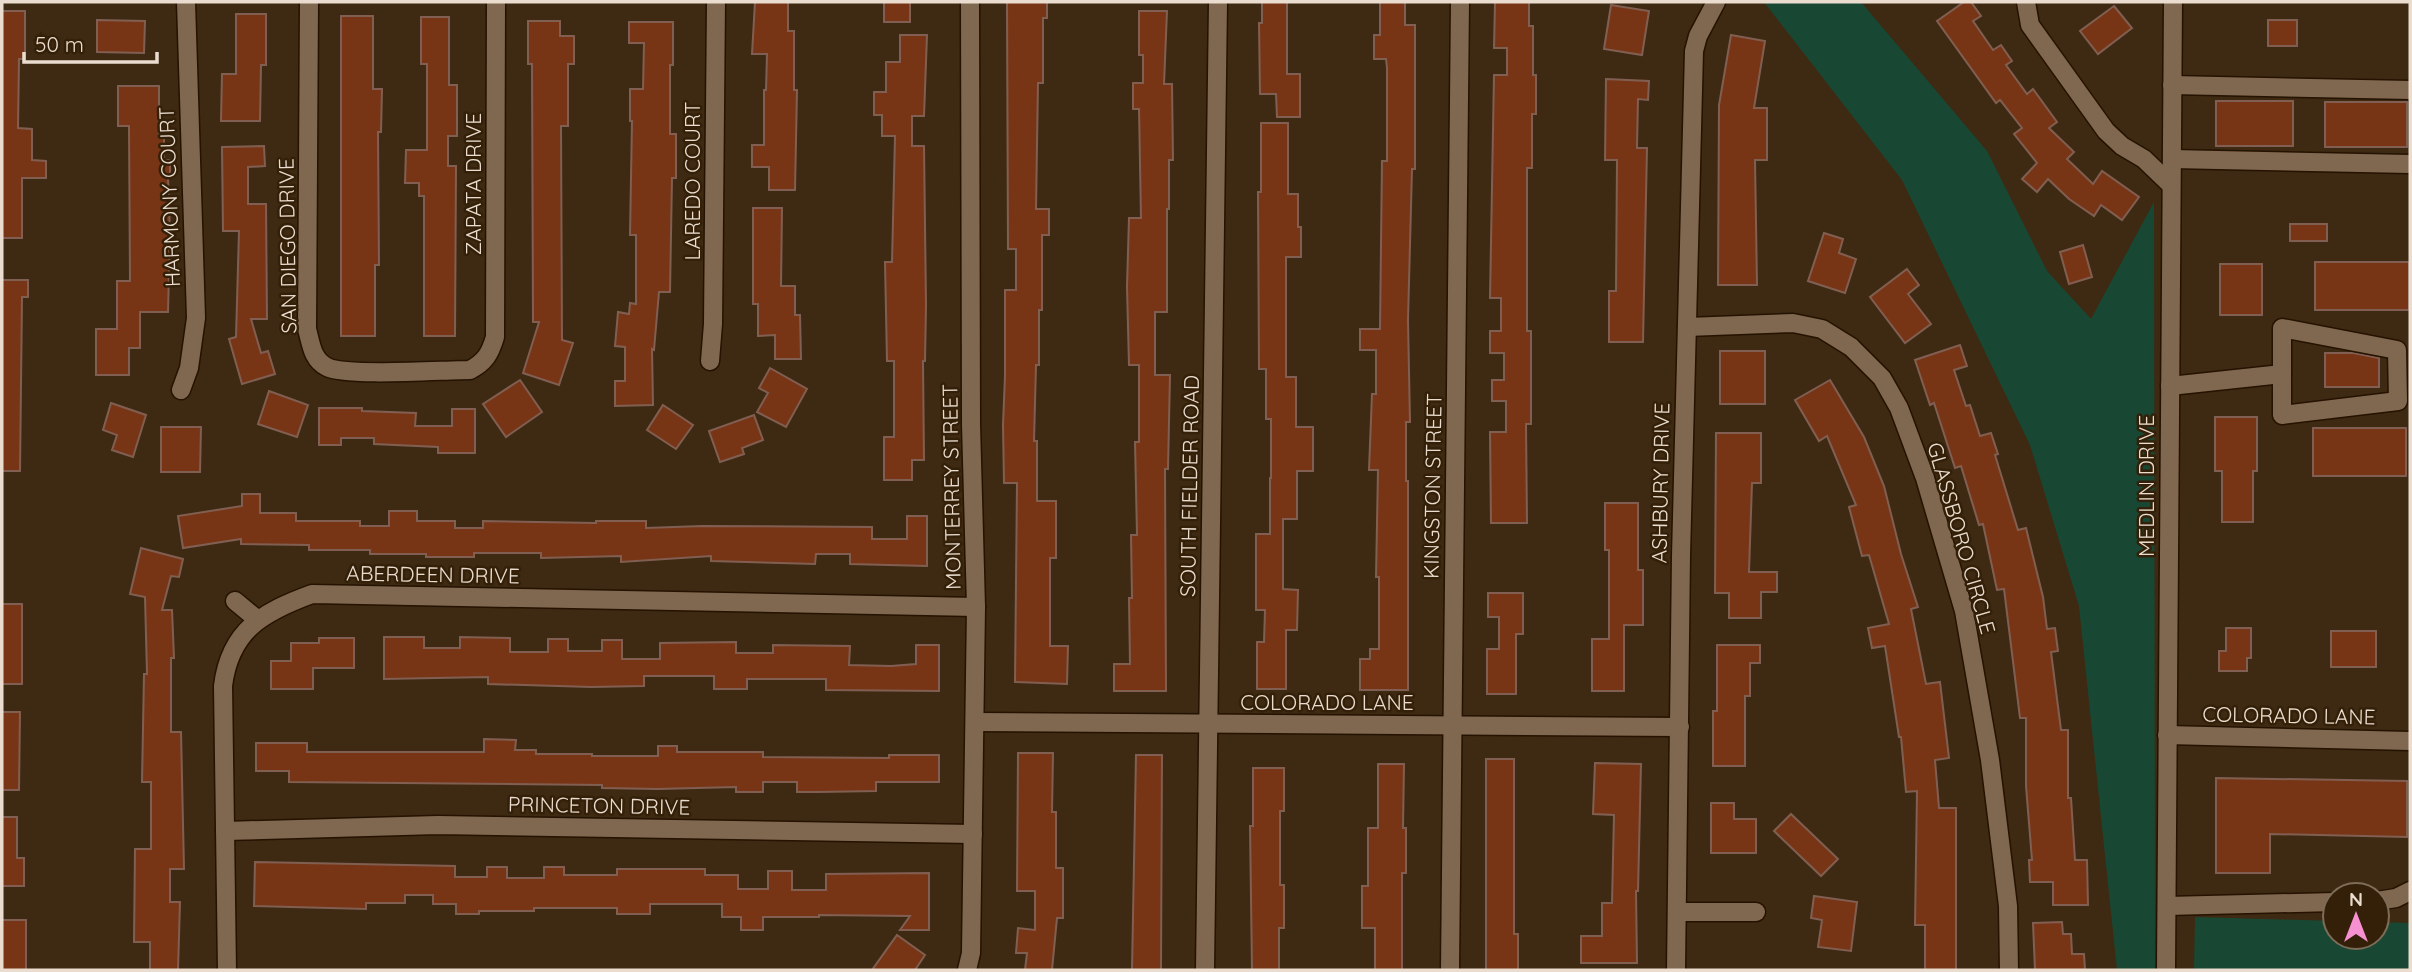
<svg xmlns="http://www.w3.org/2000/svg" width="2412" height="972" viewBox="0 0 2412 972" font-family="Quicksand,sans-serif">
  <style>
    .green { fill: #184834 }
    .building { fill: #783516; stroke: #805f52; stroke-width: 2 }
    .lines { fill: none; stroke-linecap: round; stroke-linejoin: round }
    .minor-casing { stroke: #251200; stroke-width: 21 }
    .minor { stroke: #7f684f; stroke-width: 18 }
    .labels { text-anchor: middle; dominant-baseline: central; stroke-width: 5; stroke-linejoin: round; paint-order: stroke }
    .street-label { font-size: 21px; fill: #eaddcf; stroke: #342008 }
  </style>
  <rect width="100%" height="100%" fill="#3e2a12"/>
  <g class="green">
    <path d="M1764 2H1861L1987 151 2047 271 2091 319 2154 202 2155 970H2117L2079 606 2030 445 1902 180Z"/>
    <path d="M2195 917 2335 921V937H2377V922L2410 923V970H2194Z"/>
  </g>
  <g class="building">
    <path d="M755 2H788V31H794V90H797L795 190H769V167H752V145H764V90H766L767 54H752Z"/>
    <rect x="884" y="2" width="26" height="20"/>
    <path d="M1007 2H1047V18H1043V83H1038L1036 209H1049V235H1042V310H1039V365H1036L1034 441H1037V501H1056V558H1050V646H1068L1067 684 1015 682 1017 483H1004L1003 425 1005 376V290H1016V249H1008Z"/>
    <path d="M1262 2H1287V74H1300V117H1277L1276 94H1260L1259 23H1262Z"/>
    <path d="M1380 2H1405V25H1415V169H1412L1408 320 1410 422H1406V481H1408V690H1360V659H1370V649H1379V577H1376L1378 470H1369L1372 394H1376V350H1360V329H1380L1382 161H1387V68L1386 59H1374V35H1380Z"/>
    <path d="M1495 2H1529V26H1533V75H1536V114H1532V168H1527V331H1531V424H1526L1527 523H1491L1490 432H1506V401H1492V380H1504V353H1490V331H1501V298H1490L1494 75H1507V48H1494Z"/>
    <path d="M1964 2H1971L1981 16 1973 21 1993 50 2001 45 2012 61 2006 65 2027 94 2033 89 2057 122 2049 128 2074 152 2067 159 2093 184 2102 171 2139 197 2122 220 2101 205 2094 216 2069 199 2048 179 2037 192 2022 179 2037 163 2014 134 2022 128 2000 100 1996 103 1937 21Z"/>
    <path d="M1611 5 1649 11 1642 55 1604 49Z"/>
    <path d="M2114 6 2132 28 2098 54 2080 31Z"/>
    <path d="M2 11H25V59H19L18 128 32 129V160L46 161V178H22V238H2Z"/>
    <path d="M1139 11H1167L1164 84H1172L1173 160H1169V209H1167V312H1155V375H1170L1168 469H1165L1166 691H1114V664H1130L1129 598H1132L1131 535H1137L1135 442H1139V365H1129L1127 287 1129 218H1141L1139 109H1133V83H1143V55H1139Z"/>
    <path d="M236 14H266V65H261L260 121H221L222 74H236Z"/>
    <path d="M341 16H373V89H382L381 132H378L379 265H375V336H341Z"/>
    <path d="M421 17H449V85H457V136H448V166H456L455 336H424V196H419V183H405L406 150H427V64H421Z"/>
    <path d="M97 20 145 21 144 53 97 52Z"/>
    <rect x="2268" y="20" width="29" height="26"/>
    <path d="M528 21H560V36H574V64H568V126H561L562 340 573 343 559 385 523 373 539 322H533L532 64H528Z"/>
    <path d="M629 22H673V65H670V134H676V178H672L670 292H659L654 350 652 349 653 405 615 406V381H625V347L615 346 618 312 629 314 630 303 636 304V235H630L632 121H630V89H643L644 43H629Z"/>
    <path d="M900 35H927L924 116H912V146H924L926 305 925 361H923L924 460H912V480H884V437H894V361H887L885 262H892L895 136H882V115H874V92H886V62H900Z"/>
    <path d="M1731 35 1765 41 1754 108H1767V160H1755L1757 285H1718L1719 105Z"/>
    <path d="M1606 79 1649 81 1648 100 1638 99 1637 148H1647L1643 342H1609V291H1616L1617 160H1605Z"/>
    <path d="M118 86H159V134H164V160H170V177H168L170 234 168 312H140V348H129V375H96V329H117V281H130L129 126H118Z"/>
    <rect x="2216" y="101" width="77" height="45"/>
    <rect x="2325" y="102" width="82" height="45"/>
    <path d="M1261 123H1288V194H1298V227H1301V257H1286V377H1296V427H1313V471H1297V519H1283V589L1298 590 1297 630H1286V689H1257V642H1264L1265 610H1256V534H1270V478H1271V419H1266V369H1259L1258 192H1261Z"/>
    <path d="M264 146 265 166 248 167V204H266L267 319H251L261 353 268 351 275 374 242 384 229 339 236 337 239 231H223L222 147Z"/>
    <path d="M753 208H782L781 286H795V315H800L801 359H775V335L758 336V304H753Z"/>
    <rect x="2290" y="224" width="37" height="17"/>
    <path d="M1824 233 1843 239 1839 253 1856 259 1845 293 1808 281Z"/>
    <path d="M2083 245 2092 277 2069 284 2060 252Z"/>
    <rect x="2315" y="262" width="94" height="48"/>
    <rect x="2220" y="264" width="42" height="51"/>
    <path d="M1907 269 1919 285 1908 294 1931 324 1905 343 1870 297Z"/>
    <path d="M2 280H28V297H22L20 471H2Z"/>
    <path d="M1960 345 1967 366 1954 370 1966 406 1970 405 1980 436 1991 433 1998 454 1995 455 2018 530 2026 528 2043 597 2047 629 2055 628 2058 651 2051 652 2061 730H2068V798H2071L2075 860H2087L2088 905H2053V882H2030L2029 860H2032L2026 786V718H2020L2004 589 1997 590 1983 524 1979 525 1961 466 1955 468 1934 403 1930 405 1915 360Z"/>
    <rect x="1720" y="351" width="45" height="53"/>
    <path d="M2325 353H2353L2379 358V387H2325Z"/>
    <path d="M770 368 807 389 786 427 757 412 768 393 759 388Z"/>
    <path d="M520 380 542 412 506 437 483 404Z"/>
    <path d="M1830 380 1864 437 1884 486 1901 554 1918 607 1911 609 1926 684 1940 682 1949 758 1935 760 1939 808H1956V970H1925V925H1915L1917 791 1906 792 1901 737H1899L1885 646 1872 648 1868 628 1889 624 1869 555 1862 556 1849 507 1856 505 1827 436 1819 441 1795 400Z"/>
    <path d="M269 391 308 405 297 437 258 424Z"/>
    <path d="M111 403 146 415 133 457 112 450 117 435 103 430Z"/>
    <path d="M663 405 693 425 676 449 647 430Z"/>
    <path d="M319 408H362V411L416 413 415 426H452V409H475V453H438V447L374 444V438H341V445H319Z"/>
    <path d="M754 415 763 440 742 448 744 454 720 462 709 431Z"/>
    <path d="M2215 417H2257V471H2253V522H2222V471H2215Z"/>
    <path d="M161 427H201L200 472H161Z"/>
    <rect x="2313" y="428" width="93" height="48"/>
    <path d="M1716 433H1761V483H1752L1749 572H1777V592H1761V618H1729V593H1715Z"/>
    <path d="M242 494H260V513H296V521H360V526H389V511H417V521H455V528H483V521L596 523V521H646V528L702 526 872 527V539H907V516H927V566L850 564V554H816L815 564 711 561V556L621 562V556L541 558V553H474V557H426V554H370V550H309V545L241 544V539L183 548 178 516 242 506Z"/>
    <path d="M1605 503H1638V570H1643V625H1624V691H1592V639H1609V550H1605Z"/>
    <path d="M141 548 183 559 179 577 171 576 162 610H172L174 658H171V732H181L184 869H170V902H180L178 970H150V942H134L135 849H151V782H142L144 674H147L145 597 130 594Z"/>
    <path d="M1488 593H1523V634H1516V694H1487V649H1499V617H1488Z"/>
    <rect x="2" y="604" width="20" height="80"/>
    <path d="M2226 628H2251V658H2247V671H2219V651H2226Z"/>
    <rect x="2331" y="631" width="45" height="36"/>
    <path d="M384 637H424V648H460V637L510 638V652H548V639H568V651H602V640H622V659H660V643L736 642V653H773V645L850 646 849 665 891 666 916 664V645H939V691L826 690V679H747V689H714V676H644V686L591 687 488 684V677L384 679Z"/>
    <path d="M319 638H354V668H313V689H271V661H291V643H319Z"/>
    <path d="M1717 645H1760V663H1750V696H1745V766H1713V711H1717Z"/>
    <path d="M2 712H20L19 790H2Z"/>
    <path d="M484 739 516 740 515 750H536V754H592V756H658V746H677V752H763V757L889 758V755H939V782H876V791L819 792H797V782H763V792H736V787L658 789 602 788V785L289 782V771H256V743H307V752H484Z"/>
    <path d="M1018 753H1053L1052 812H1056V868H1063V918H1057L1052 970H1025L1027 953H1016L1018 928 1035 930V891H1017Z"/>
    <path d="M1136 755H1162L1161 970H1132Z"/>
    <path d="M1486 759H1514V934H1518V970H1486Z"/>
    <path d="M1595 763 1641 764 1638 891H1636L1637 963H1581V936H1602V903H1612L1614 815 1593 814Z"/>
    <path d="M1378 764H1404L1403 828H1406V873H1402V970H1375V928H1362V886H1368V828H1378Z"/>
    <path d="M1253 768H1284V811H1280V885H1284V928H1279V970H1252L1250 826H1253Z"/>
    <path d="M2216 778 2407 781V837L2270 834V873H2216Z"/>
    <path d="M1711 803H1734V819H1756V853H1711Z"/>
    <path d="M1791 814 1838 859 1821 876 1774 831Z"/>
    <path d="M2 817H17V858H24V886H2Z"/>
    <path d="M255 862 455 866V877H487V867H507V878H544V867H564V875H617V869H705V875H738V889H768V871H792V890H826V874L929 873V930H900L910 916 819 915V917H763V930H741V917H722V904H650V914H617V908H534V911H479V914H456V904H433V895H405V903H366V909L254 906Z"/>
    <path d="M1814 896 1857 902 1851 951 1818 947 1822 920 1811 918Z"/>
    <rect x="2" y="920" width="24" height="50"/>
    <path d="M2062 922 2063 934H2071L2072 954H2084L2085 970H2035L2033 923Z"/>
    <path d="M897 935 925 955 915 970H872Z"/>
  </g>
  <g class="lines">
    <g class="minor-casing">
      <g id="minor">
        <path d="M309 2 307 329C311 343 312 360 327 367 346 377 443 370 470 370 485 362 490 354 495 337L496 2"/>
        <path d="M2026 2 2030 25 2106 131 2122 146 2144 159 2171 185"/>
        <path d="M2172 85 2410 90"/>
        <path d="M2172 159 2410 164"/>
        <path d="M1687 327 1793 323 1822 329 1851 347 1882 378 1899 408 1925 478 1964 611 1990 760 2008 906 2009 970"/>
        <path d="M2282 328 2397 350 2398 401 2282 415Z"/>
        <path d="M710 361 713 324 716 2"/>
        <path d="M2170 386 2282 374"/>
        <path d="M181 390 189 368 196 318 186 2"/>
        <path d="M235 601 258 620"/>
        <path d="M975 722 1680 727"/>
        <path d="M2167 735 2410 741"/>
        <path d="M225 831 438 825 973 834"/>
        <path d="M2377 901 2396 898 2410 891"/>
        <path d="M2167 906 2335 902"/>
        <path d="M1677 912H1756"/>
        <path d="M227 970 223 686C230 630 263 612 312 594L976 607"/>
        <path d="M967 970 971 953 976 607 971 424 970 2"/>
        <path d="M1205 970 1218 2"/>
        <path d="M1450 970 1460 2"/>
        <path d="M1676 970 1681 556 1694 51 1698 36 1716 2"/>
        <path d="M2166 970 2173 2"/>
      </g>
    </g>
    <use href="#minor" class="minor"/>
  </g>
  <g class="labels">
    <g class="street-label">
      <text transform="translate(692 181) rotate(-90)">LAREDO COURT</text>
      <text transform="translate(473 184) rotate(-90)">ZAPATA DRIVE</text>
      <text transform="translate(169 197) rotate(-92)">HARMONY COURT</text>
      <text transform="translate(287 246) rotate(-91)">SAN DIEGO DRIVE</text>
      <text transform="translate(1660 483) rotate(-89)">ASHBURY DRIVE</text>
      <text transform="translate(1189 486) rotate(-89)">SOUTH FIELDER ROAD</text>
      <text transform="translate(1432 486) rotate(-89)">KINGSTON STREET</text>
      <text transform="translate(2146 486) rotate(-90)">MEDLIN DRIVE</text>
      <text transform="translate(951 487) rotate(-91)">MONTERREY STREET</text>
      <text transform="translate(1962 538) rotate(74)">GLASSBORO CIRCLE</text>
      <text transform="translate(433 574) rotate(1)">ABERDEEN DRIVE</text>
      <text x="1327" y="702">COLORADO LANE</text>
      <text transform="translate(2289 715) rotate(1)">COLORADO LANE</text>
      <text transform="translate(599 805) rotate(1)">PRINCETON DRIVE</text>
    </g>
  </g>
  <rect width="2412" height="972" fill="none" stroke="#eaddcf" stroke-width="7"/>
  <g transform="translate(2356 916)"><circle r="33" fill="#342008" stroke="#7d6c58" stroke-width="2"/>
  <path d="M0-5L12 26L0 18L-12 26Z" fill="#f690d1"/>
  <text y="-10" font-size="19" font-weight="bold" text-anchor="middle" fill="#eaddcf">N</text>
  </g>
  <path d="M24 52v10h133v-10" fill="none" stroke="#eaddcf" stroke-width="3.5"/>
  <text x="35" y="52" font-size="21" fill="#eaddcf" stroke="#342008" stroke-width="5" paint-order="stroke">50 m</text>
</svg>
